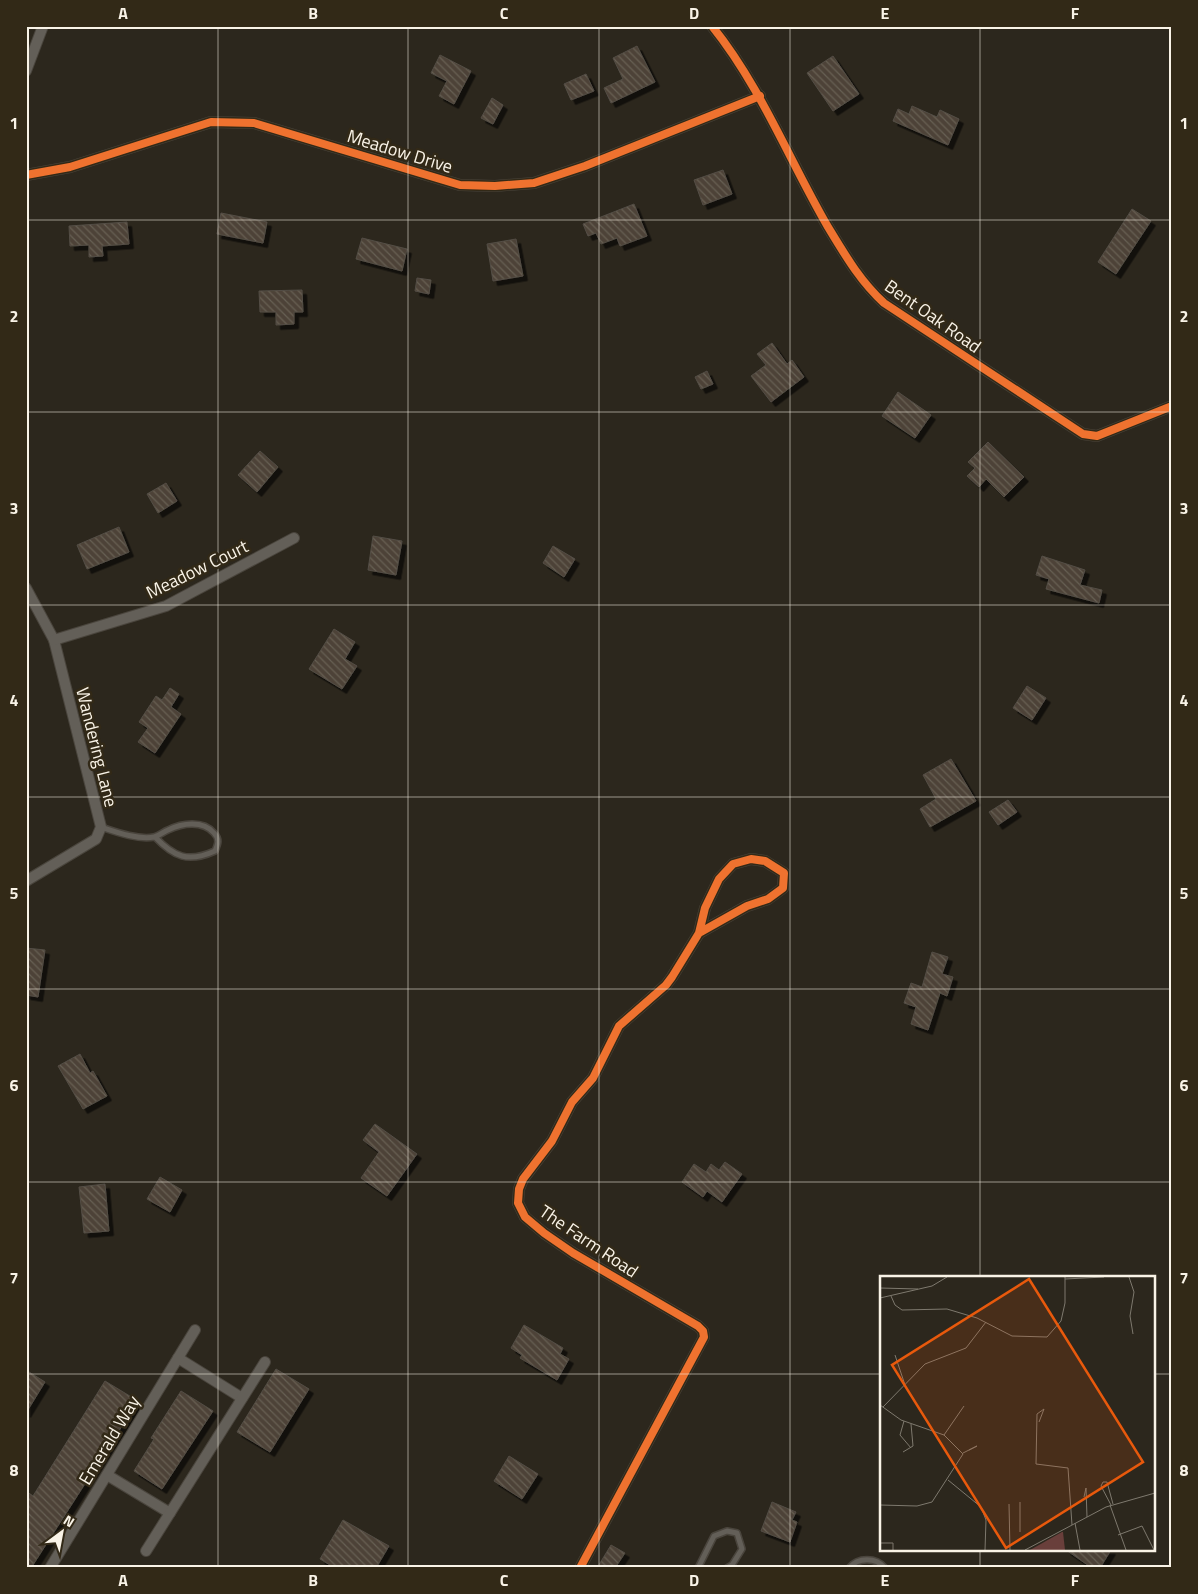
<svg xmlns="http://www.w3.org/2000/svg" width="1198" height="1594" viewBox="0 0 1198 1594" font-family="'Titillium Web',sans-serif">
  <style>
    .building { fill: url(#building-back-hatch); stroke: #534d45; filter: url(#shadow) }
    .lines { fill: none; stroke-linecap: round; stroke-linejoin: round }
    .lane-casing { stroke: #4a453d; stroke-width: 8 }
    .street-casing { stroke: #4a453d; stroke-width: 12 }
    .lane { stroke: #635f58; stroke-width: 5 }
    .street { stroke: #635f58; stroke-width: 10 }
    .cycleway-casing { stroke: #322917; stroke-width: 11 }
    .cycleway { stroke: #ef722f; stroke-width: 8 }
    .grid { fill: none; stroke: #f9f3e7; stroke-width: 1; stroke-opacity: 0.55 }
    .labels { text-anchor: middle; dominant-baseline: central; stroke-width: 5; stroke-linejoin: round; paint-order: stroke }
    .street-label { font-size: 18px; fill: #f9f3e7; stroke: #322917 }
    .inset-road { fill: none; stroke: #7e796e; stroke-width: 1 }
    .view { fill: #e8590c; fill-opacity: 0.15; stroke: #e8590c; stroke-width: 2.5 }
    .inset-edge { fill: none; stroke: #f9f3e7; stroke-width: 2.5 }
    .neatline { fill: none; stroke: #f9f3e7; stroke-width: 2 }
    .grid-label { font-size: 16px; text-anchor: middle; font-weight: bold; fill: #f9f3e7 }
  </style>
  <defs>
    <pattern id="building-back-hatch" width="6" height="6" patternUnits="userSpaceOnUse" patternTransform="scale(1.25)"><rect width="6" height="6" fill="#4d4337"/><path d="M-1 5l2 2M0 0l6 6M5-1l2 2" fill="none" stroke="#675f54"/></pattern>
    <filter id="shadow"><feDropShadow dx="4.5" dy="4.5" stdDeviation="0" flood-color="#0009"/></filter>
  </defs>
  <rect width="100%" height="100%" fill="#2c271d"/>
  <g class="building">
    <path d="M637 46 655 82 611 103 604 88 623 79 613 58Z"/>
    <path d="M440 55 471 71 454 104 439 96 447 81 431 73Z"/>
    <path d="M833 56 859 94 833 111 807 73Z"/>
    <path d="M586 74 594 91 571 100 564 84Z"/>
    <path d="M492 98 503 105 493 124 481 118Z"/>
    <path d="M912 106 937 117 940 110 959 119 948 145 893 121 898 109 909 114Z"/>
    <path d="M723 170 732 194 703 205 694 180Z"/>
    <path d="M634 204 647 236 620 246 617 238 601 244 596 233 588 236 583 224Z"/>
    <path d="M1132 209 1151 221 1116 274 1098 262Z"/>
    <path d="M221 213 267 222 263 243 217 234Z"/>
    <path d="M127 222 129 244 102 246 103 256 89 257V245L70 246 69 226Z"/>
    <path d="M362 238 407 249 402 271 356 259Z"/>
    <path d="M516 239 523 276 493 281 487 244Z"/>
    <path d="M417 278 431 280 429 294 415 291Z"/>
    <path d="M302 290 303 312H294V324L276 325V312H260L259 291Z"/>
    <path d="M772 343 787 364 792 360 804 377 771 402 751 376 766 365 757 354Z"/>
    <path d="M707 371 713 384 701 389 695 377Z"/>
    <path d="M898 392 931 415 915 438 882 416Z"/>
    <path d="M988 442 1024 477 1004 497 986 479 979 487 967 476 975 468 968 462Z"/>
    <path d="M260 451 278 467 257 492 238 475Z"/>
    <path d="M166 483 177 501 158 513 147 494Z"/>
    <path d="M119 527 129 552 87 569 77 545Z"/>
    <path d="M373 536 402 541 396 575 368 570Z"/>
    <path d="M553 546 575 559 564 577 543 563Z"/>
    <path d="M1042 556 1085 570 1080 585 1102 590 1099 603 1046 589 1049 579 1036 575Z"/>
    <path d="M334 629 355 642 345 659 357 666 342 689 309 669Z"/>
    <path d="M1027 686 1046 698 1032 720 1013 708Z"/>
    <path d="M170 688 179 694 171 707 181 714 155 753 138 742 148 728 139 722 156 696 162 700Z"/>
    <path d="M951 759 976 801 930 827 920 809 936 799 923 775Z"/>
    <path d="M1008 800 1017 812 998 825 989 812Z"/>
    <path d="M26 948 45 950 38 997 26 995Z"/>
    <path d="M932 952 948 957 942 974 953 977 947 996 940 993 928 1030 911 1024 916 1007 904 1003 911 983 922 987Z"/>
    <path d="M80 1054 90 1073 93 1071 107 1096 83 1109 58 1066Z"/>
    <path d="M375 1124 417 1154 387 1196 361 1178 379 1152 363 1140Z"/>
    <path d="M725 1162 742 1174 722 1202 707 1191 703 1197 682 1182 694 1164 706 1172 711 1164 719 1170Z"/>
    <path d="M160 1177 182 1190 170 1212 147 1199Z"/>
    <path d="M105 1184 109 1231 84 1233 79 1187Z"/>
    <path d="M524 1325 563 1348 560 1354 569 1359 557 1380 520 1358 522 1355 511 1348Z"/>
    <path d="M276 1369 309 1389 270 1452 237 1432Z"/>
    <path d="M26 1370 45 1382 26 1413Z"/>
    <path d="M105 1381 138 1401 31 1568H26V1491L33 1496Z"/>
    <path d="M181 1391 213 1411 162 1489 134 1471 154 1439 151 1438Z"/>
    <path d="M509 1456 538 1474 522 1499 494 1481Z"/>
    <path d="M772 1502 796 1512 792 1520 797 1522 790 1542 761 1531Z"/>
    <path d="M343 1520 389 1546 376 1568H335L320 1559Z"/>
    <path d="M611 1545 625 1553 615 1568H597Z"/>
    <path d="M1066 1550H1111L1100 1568H1092Z"/>
  </g>
  <g class="lines">
    <g class="lane-casing">
      <g id="lane">
        <path d="M101 827C116 832 138 840 154 837 159 836 163 832 168 830 182 823 203 820 214 833 220 839 218 844 215 851 188 863 174 857 155 837"/>
        <path d="M698 1568 714 1536 727 1531 737 1533 742 1549 732 1565 727 1568"/>
        <path d="M849 1568C858 1557 876 1557 885 1568"/>
      </g>
    </g>
    <g class="street-casing">
      <g id="street">
        <path d="M712 26C761 87 789 160 828 227 845 255 860 281 884 303L1083 434 1097 436 1172 406"/>
        <path d="M26 71 43 26"/>
        <path d="M26 175 70 167 211 122 254 123 460 185 495 186 534 183 585 166 760 96"/>
        <path d="M26 588 54 640 101 827 96 839 26 881"/>
        <path d="M54 640 166 606 294 538"/>
        <path d="M178 1358 242 1398"/>
        <path d="M107 1475 170 1513"/>
        <path d="M146 1551 265 1362"/>
        <path d="M50 1568 195 1330"/>
        <path d="M580 1568 704 1337 703 1331 698 1326 573 1253 544 1233 525 1217 518 1203 519 1189 523 1179 552 1141 572 1102 593 1078 619 1026 666 985 672 977 699 933 705 908 719 879 733 864 751 859 765 861 784 873 783 888 768 899 747 906 699 933"/>
      </g>
    </g>
    <use href="#lane" class="lane"/>
    <use href="#street" class="street"/>
    <g class="cycleway-casing">
      <g id="cycleway">
        <path d="M712 26C761 87 789 160 828 227 845 255 860 281 884 303L1083 434 1097 436 1172 406"/>
        <path d="M26 175 70 167 211 122 254 123 460 185 495 186 534 183 585 166 760 96"/>
        <path d="M580 1568 704 1337 703 1331 698 1326 573 1253 544 1233 525 1217 518 1203 519 1189 523 1179 552 1141 572 1102 593 1078 619 1026 666 985 672 977 699 933 705 908 719 879 733 864 751 859 765 861 784 873 783 888 768 899 747 906 699 933"/>
      </g>
    </g>
    <use href="#cycleway" class="cycleway"/>
  </g>
  <path class="grid" d="M218 26V1568M408 26V1568M599 26V1568M790 26V1568M980 26V1278M26 220H1172M26 412H1172M26 605H1172M26 797H1172M26 989H1172M26 1182H1172M26 1374H882M1154 1374H1172M980 1550V1568"/>
  <g class="labels">
    <g class="street-label">
      <text transform="translate(400 151) rotate(17)">Meadow Drive</text>
      <text transform="translate(933 316) rotate(35)">Bent Oak Road</text>
      <text transform="translate(197 569) rotate(-26)">Meadow Court</text>
      <text transform="translate(97 747) rotate(76)">Wandering Lane</text>
      <text transform="translate(589 1241) rotate(34)">The Farm Road</text>
      <text transform="translate(109 1440) rotate(-59)">Emerald Way</text>
    </g>
  </g>
  <g transform="translate(880 1276)">
    <rect width="275" height="275" fill="#2c271d"/>
    <path d="M183 256 185 274H150L182 256Z" fill="#693f3b"/>
    <path class="inset-road" d="M249 1 254 16 250 40 253 58M185 3 224 1M0 12 38 13M11 20 15 29 22 34 67 33 97 42 132 60 167 61 181 45 185 27V1M0 22 52 10 67 1M15 79 25 109M0 129 21 144 64 159 83 178 52 226 37 230 0 229M3 131 45 88 86 72 106 46M24 145 20 159 31 172M159 146 164 133 157 138 156 188 188 192 192 249M64 159 84 130M23 176 33 170 31 148M83 177 97 170 89 174M68 204 101 231 106 244 105 274M204 221 206 212 207 241M129 228 130 274M230 229 246 274M231 229 221 210 223 206H227L233 228M195 247 200 274M140 256V226M238 259 262 250 274 274M0 267H13V274M145 274 226 231 275 217"/>
    <path class="view" d="M149 3 263 186 126 272 12 89Z"/>
    <rect width="275" height="275" class="inset-edge"/>
  </g>
  <rect width="1198" height="1594" fill="none" stroke="#322917" stroke-width="55"/>
  <g transform="translate(62 1532) rotate(32)" stroke="#322917" stroke-width="4" paint-order="stroke">
  <path d="M0-4L9 19L0 12L-9 19Z" fill="#f9f3e7"/>
  <text y="-8" font-size="14" font-weight="bold" text-anchor="middle" fill="#f9f3e7">N</text>
  </g>
  <rect x="28" y="28" width="1142" height="1538" class="neatline"/>
  <g class="grid-label">
    <text x="123" y="19">A</text>
    <text x="313" y="19">B</text>
    <text x="504" y="19">C</text>
    <text x="694" y="19">D</text>
    <text x="885" y="19">E</text>
    <text x="1075" y="19">F</text>
    <text x="14" y="129">1</text>
    <text x="1184" y="129">1</text>
    <text x="14" y="322">2</text>
    <text x="1184" y="322">2</text>
    <text x="14" y="514">3</text>
    <text x="1184" y="514">3</text>
    <text x="14" y="706">4</text>
    <text x="1184" y="706">4</text>
    <text x="14" y="899">5</text>
    <text x="1184" y="899">5</text>
    <text x="14" y="1091">6</text>
    <text x="1184" y="1091">6</text>
    <text x="14" y="1284">7</text>
    <text x="1184" y="1284">7</text>
    <text x="14" y="1476">8</text>
    <text x="1184" y="1476">8</text>
    <text x="123" y="1586">A</text>
    <text x="313" y="1586">B</text>
    <text x="504" y="1586">C</text>
    <text x="694" y="1586">D</text>
    <text x="885" y="1586">E</text>
    <text x="1075" y="1586">F</text>
  </g>
</svg>
